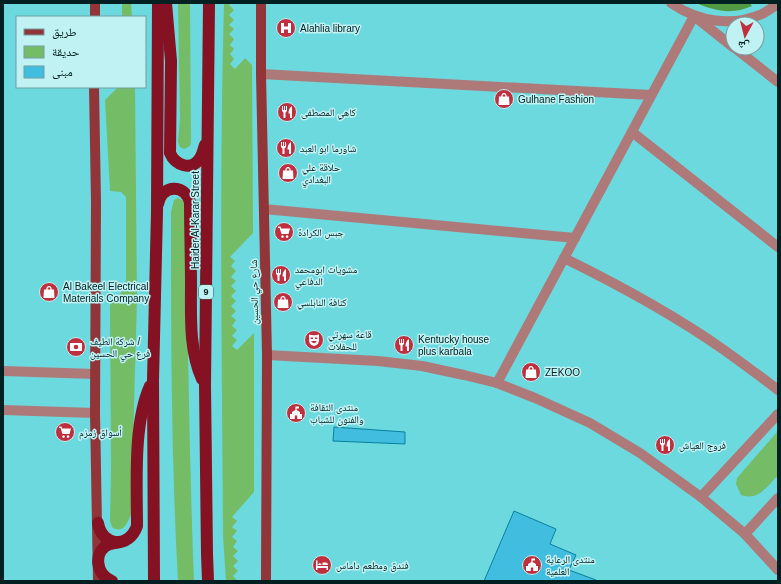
<svg xmlns="http://www.w3.org/2000/svg" width="781" height="584" viewBox="0 0 781 584" font-family="Arial,'Noto Naskh Arabic',sans-serif">
  <style>
    .green { fill: #75bc67 }
    .forest { fill: #509b42 }
    .building { fill: #41bddf; stroke: #08819c }
    .lines { fill: none; stroke-linecap: round; stroke-linejoin: round }
    .minor { stroke: #ae7a79; stroke-width: 10 }
    .major { stroke: #913539; stroke-width: 10 }
    .highway { stroke: #841222; stroke-width: 12 }
    .labels { text-anchor: middle; dominant-baseline: central; stroke-width: 3; stroke-linejoin: round; paint-order: stroke }
    .shield { fill: #c0f1f3; stroke: #3a5f61; stroke-width: 1 }
    .shield-label { font-size: 9px; font-weight: bold; fill: #002022 }
    .poi-label { font-size: 10px; fill: #002022; stroke: #c0f1f3; text-anchor: start }
    .street-label { font-size: 10px; fill: #002022; stroke: #c0f1f3 }
  </style>
  <rect width="100%" height="100%" fill="#6cd9df"/>
  <g class="green">
    <path d="M122 3H131L132 17H122Z"/>
    <path d="M178 3H190L191 142 190 146 184 149 180 147 178 142 180 118Z"/>
    <path d="M224 3H231L229 5 234 10 229 15 234 20 229 25 234 29 229 34 234 39 230 45 234 49 230 54 234 59 230 64 235 69 245 58 252 65 253 233 230 257 235 261 231 266 236 271 231 277 236 281 231 286 236 291 231 296 236 301 231 306 236 311 231 316 236 320 232 326 237 330 232 336 237 340 232 346 237 350 254 333V492L232 517 237 521 232 527 237 531 232 537 237 541 233 547 238 551 233 556 238 561 233 566 238 571 233 576 238 581H226L223 535C222 357 219 180 224 3Z"/>
    <path d="M118 87H135L137 299 131 514C128 522 123 535 112 527L110 521 111 470 110 305 126 287V197L121 192 110 191 105 100Z"/>
    <path d="M178 198 185 202C188 328 189 455 194 581H178C171 458 171 335 171 212L174 200Z"/>
    <path d="M778 431V475C767 487 758 501 741 495L736 484 737 478Z"/>
  </g>
  <path class="forest" d="M696 3H750L752 6C732 15 715 11 696 3Z"/>
  <g class="building">
    <path d="M334 427 405 432V444L333 441Z"/>
    <path d="M514 511 556 529 550 544 576 555 569 570 596 580 595 581H484Z"/>
  </g>
  <g class="lines">
    <g class="minor">
      <path d="M671 3C698 22 732 27 762 14 768 11 773 7 778 4"/>
      <path d="M735 48 778 82"/>
      <path d="M261 74 651 95"/>
      <path d="M632 132 778 247"/>
      <path d="M264 209 575 238"/>
      <path d="M564 258C619 285 673 314 724 350 742 363 760 376 778 390"/>
      <path d="M267 355 378 361 422 366 464 375 497 383 535 398 590 423 640 453 701 497 745 534 778 570"/>
      <path d="M3 371 95 374"/>
      <path d="M497 383 694 16 733 47"/>
      <path d="M3 410 95 413"/>
      <path d="M701 497 778 414"/>
      <path d="M745 534 778 498"/>
    </g>
    <g class="major">
      <path d="M261 3V74L267 355 266 581"/>
      <path d="M95 17V3"/>
      <path d="M94 87 96 202 95 413 98 581"/>
    </g>
    <g class="highway">
      <path d="M166 3 171 61 170 153C175 165 192 172 200 158 203 154 203 150 205 145"/>
      <path d="M158 204C162 185 184 183 190 202 190 230 191 257 191 285 191 316 189 350 202 379"/>
      <path d="M98 523C102 547 129 549 137 526 137 484 133 424 150 386"/>
      <path d="M112 581C96 575 92 551 110 544 113 543 116 543 119 542"/>
      <path d="M154 581 153 380 157 212 158 3"/>
      <path d="M208 581 207 554 205 385 209 3"/>
    </g>
  </g>
  <defs>
    <g id="hospital-disc" transform="scale(1)"><circle r="9.5" fill="#bf2f3e" stroke="#c0f1f3"/><path d="M-5-5h3v3.5h4V-5h3V5h-3V1.5h-4V5h-3Z" fill="#fff"/></g>
    <g id="shop-disc" transform="scale(1)"><circle r="9.5" fill="#bf2f3e" stroke="#c0f1f3"/><path d="M-5-2.5h2.3a2.7 3.5 0 0 1 5.4 0H5L5.5 6h-11ZM-1.5-2.5h3a1.5 2.3 0 0 0-3 0Z" fill="#fff"/></g>
    <g id="restaurant-disc" transform="scale(1)"><circle r="9.5" fill="#bf2f3e" stroke="#c0f1f3"/><path d="M-5-6h1v4h1v-4h1v4h1v-4h1v5L-1.5 .5V6h-2V.5L-5-1ZM5-6V6H3V1.5H1.5Q1.5-4 5-6Z" fill="#fff"/></g>
    <g id="supermarket-disc" transform="scale(1)"><circle r="9.5" fill="#bf2f3e" stroke="#c0f1f3"/><path d="M-6-5.5h2.5l.6 2H6L4.5 2H-2.5L-4.4-4H-6ZM-1.5 3.2a1.3 1.3 0 1 0 .1 0ZM3 3.2a1.3 1.3 0 1 0 .1 0Z" fill="#fff"/></g>
    <g id="theatre-disc" transform="scale(1)"><circle r="9.5" fill="#bf2f3e" stroke="#c0f1f3"/><path d="M-5-5.5Q0-4 5-5.5V0Q5 5 0 6Q-5 5-5 0ZM-3.3-2.5H-1v1.5H-3.3ZM1-2.5H3.3v1.5H1ZM-2.8 1Q0 5.5 2.8 1Z" fill="#fff"/></g>
    <g id="bank-disc" transform="scale(1)"><circle r="9.5" fill="#bf2f3e" stroke="#c0f1f3"/><path d="M-6-4H6V4H-6ZM0-2.3a2.3 2.3 0 1 0 0 4.6a2.3 2.3 0 1 0 0-4.6Z" fill="#fff"/></g>
    <g id="civic-disc" transform="scale(1)"><circle r="9.5" fill="#bf2f3e" stroke="#c0f1f3"/><path d="M-.6-6.5H3V-4.5H.6V-3L4-1V1h2V6H-6V1h2V-1L-.6-3ZM-1.2 2.5V6h2.4V2.5Z" fill="#fff"/></g>
    <g id="hotel-disc" transform="scale(1)"><circle r="9.5" fill="#bf2f3e" stroke="#c0f1f3"/><path d="M-6-4.5h1.5V1H6V5H4.5V3h-9V5H-6ZM-4 0a1.8 1.8 0 1 1 3.6 0ZM.5 0V-2.5h3Q6-2.5 6 0Z" fill="#fff"/></g>
  </defs>
  <g fill-rule="evenodd">
    <use href="#hospital-disc" x="286" y="28"/>
    <use href="#shop-disc" x="504" y="99"/>
    <use href="#restaurant-disc" x="287" y="112"/>
    <use href="#restaurant-disc" x="286" y="148"/>
    <use href="#shop-disc" x="288" y="173"/>
    <use href="#supermarket-disc" x="284" y="232"/>
    <use href="#restaurant-disc" x="281" y="275"/>
    <use href="#shop-disc" x="49" y="292"/>
    <use href="#shop-disc" x="283" y="302"/>
    <use href="#theatre-disc" x="314" y="340"/>
    <use href="#restaurant-disc" x="404" y="345"/>
    <use href="#bank-disc" x="76" y="347"/>
    <use href="#shop-disc" x="531" y="372"/>
    <use href="#civic-disc" x="296" y="413"/>
    <use href="#supermarket-disc" x="65" y="432"/>
    <use href="#restaurant-disc" x="665" y="445"/>
    <use href="#hotel-disc" x="322" y="565"/>
    <use href="#civic-disc" x="532" y="565"/>
  </g>
  <g class="labels">
    <rect class="shield" x="199" y="285" width="14" height="14" rx="3"/>
    <g class="shield-label">
      <text x="206" y="292">9</text>
    </g>
    <g class="poi-label">
      <text x="300" y="28">Alahlia library</text>
      <text x="518" y="99">Gulhane Fashion</text>
      <text x="301" y="112">كاهي المصطفى</text>
      <text x="300" y="148">شاورما ابو العبد</text>
      <text x="302" y="167">حلاقة علي<tspan x="302" dy="12">البغدادي</tspan></text>
      <text x="298" y="232">جبس الكرادة</text>
      <text x="295" y="269">مشويات ابومحمد<tspan x="295" dy="12">الدفاعي</tspan></text>
      <text x="63" y="286">Al Bakeel Electrical<tspan x="63" dy="12">Materials Company</tspan></text>
      <text x="297" y="302">كنافة النابلسي</text>
      <text x="328" y="334">قاعة سهرتي<tspan x="328" dy="12">للحفلات</tspan></text>
      <text x="418" y="339">Kentucky house<tspan x="418" dy="12">plus karbala</tspan></text>
      <text x="90" y="341">شركة الطيف /<tspan x="90" dy="12">فرع حي الحسين</tspan></text>
      <text x="545" y="372">ZEKOO</text>
      <text x="310" y="407">منتدى الثقافة<tspan x="310" dy="12">والفنون للشباب</tspan></text>
      <text x="79" y="432">أسواق زمزم</text>
      <text x="679" y="445">فروج العياش</text>
      <text x="546" y="559">منتدى الرعاية<tspan x="546" dy="12">العلمية</tspan></text>
      <text x="336" y="565">فندق ومطعم داماس</text>
    </g>
    <g class="street-label">
      <text transform="translate(195 220) rotate(-90)">Haider Al-Karar Street</text>
      <text transform="translate(254 292) rotate(-91)">شارع حي الحسين</text>
    </g>
  </g>
  <rect width="781" height="584" fill="none" stroke="#002022" stroke-width="8"/>
  <rect x="16" y="16" width="130" height="72" fill="#c0f1f3" stroke="#739d9f"/>
  <rect x="24" y="29" width="20" height="6" fill="#913539" stroke="#739d9f"/>
  <text x="52" y="36" font-size="12" fill="#002022">طريق</text>
  <rect x="24" y="46" width="20" height="12" fill="#75bc67" stroke="#739d9f"/>
  <text x="52" y="56" font-size="12" fill="#002022">حديقة</text>
  <rect x="24" y="66" width="20" height="12" fill="#41bddf" stroke="#739d9f"/>
  <text x="52" y="76" font-size="12" fill="#002022">مبنى</text>
  <g transform="translate(745 36) rotate(187)"><circle r="19" fill="#c0f1f3" stroke="#739d9f"/>
  <path d="M0-3L7 15L0 10L-7 15Z" fill="#bf2f3e"/>
  <text y="-6" font-size="11" font-weight="bold" text-anchor="middle" fill="#002022">ش</text>
  </g>
</svg>
